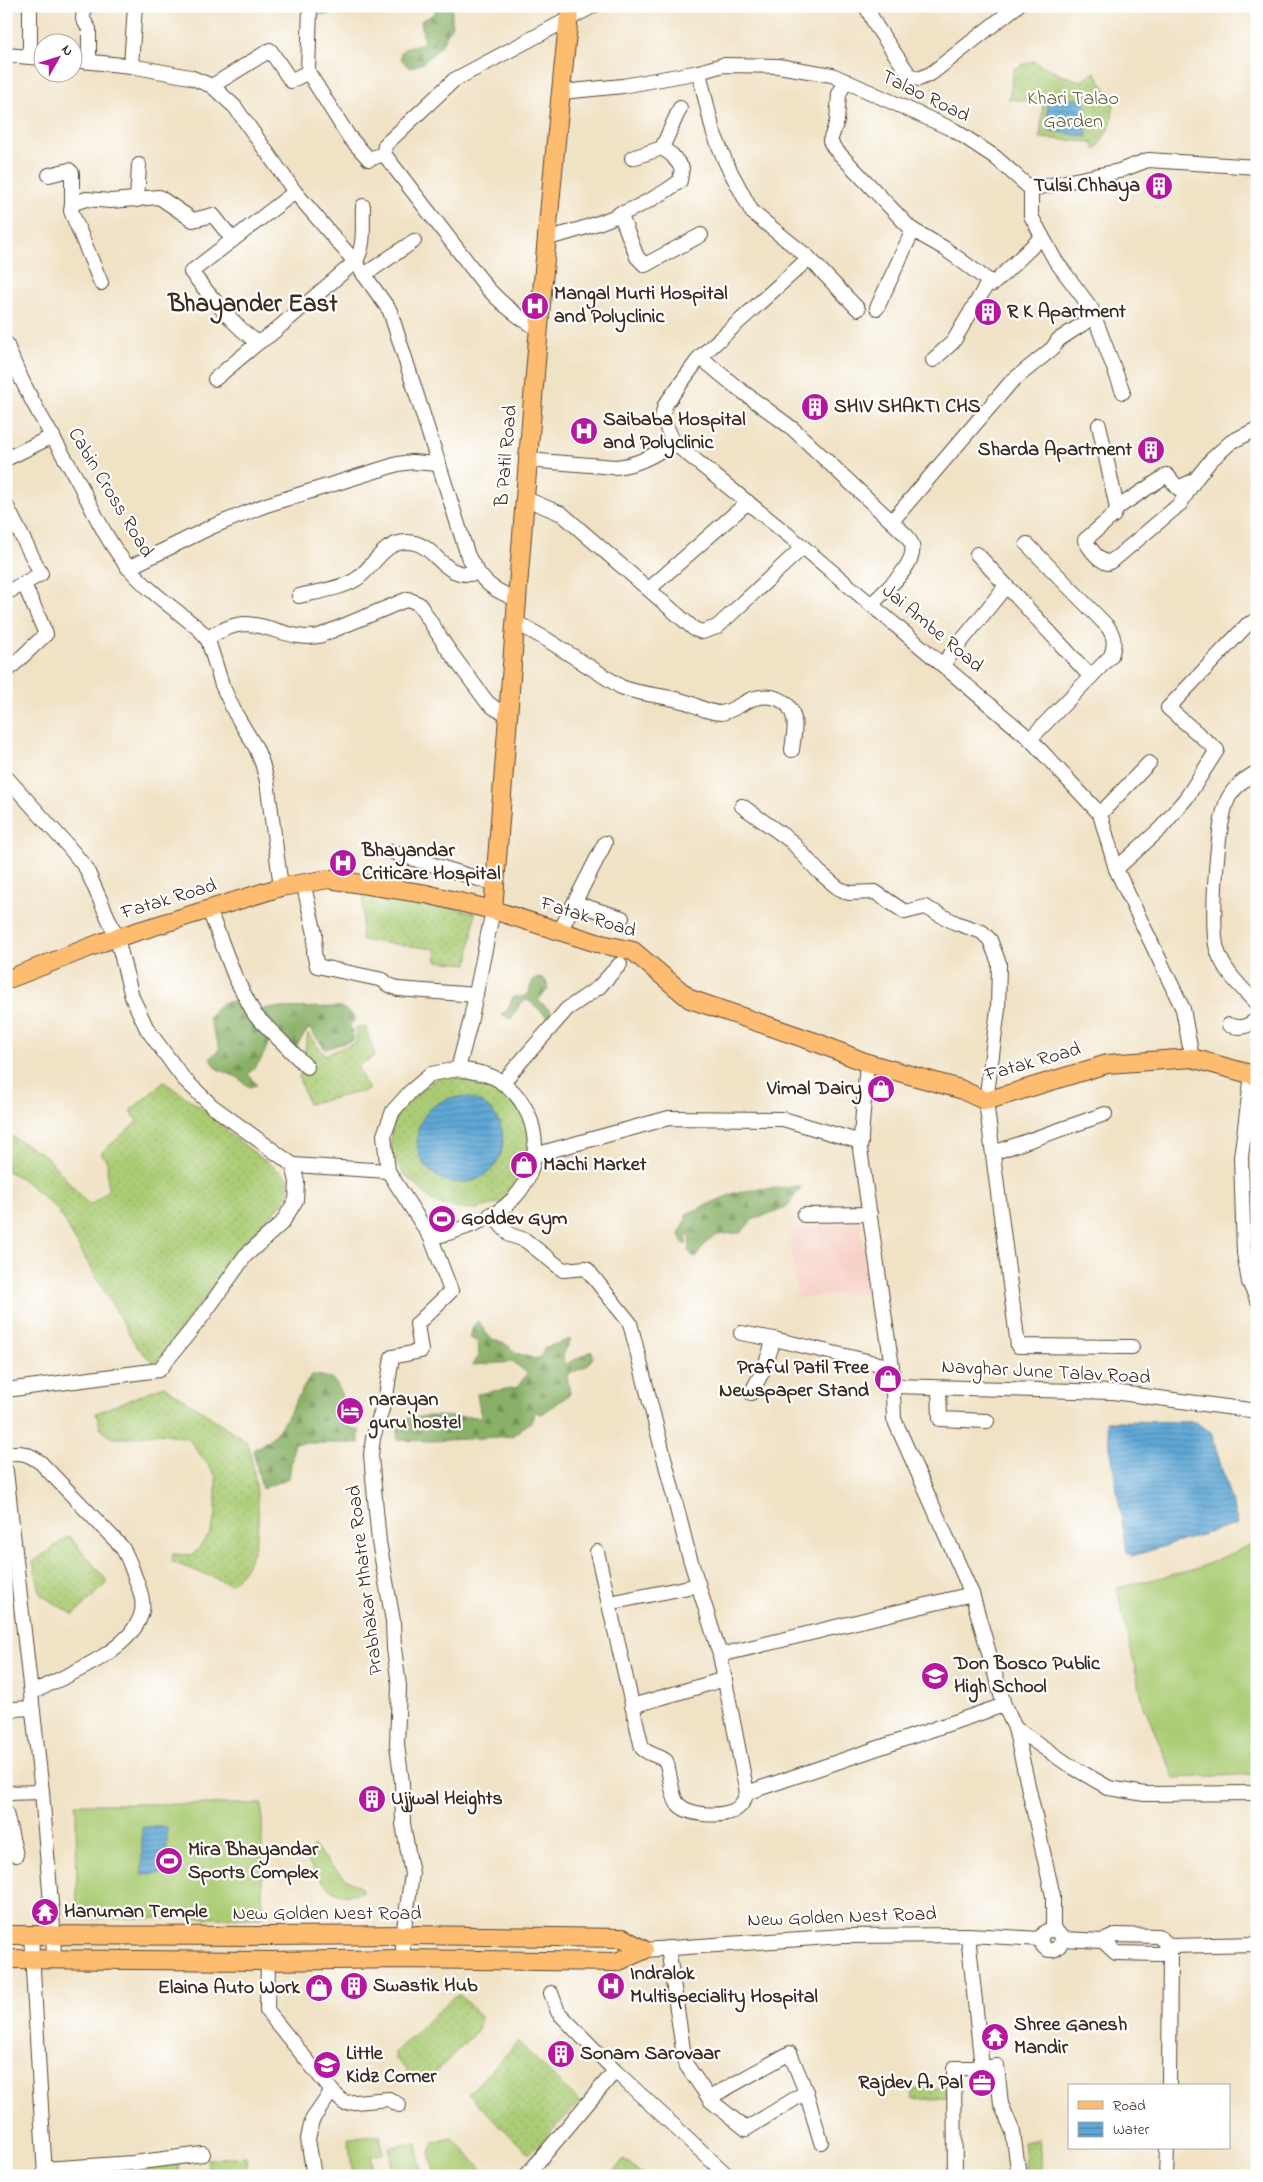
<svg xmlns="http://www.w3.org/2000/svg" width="1263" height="2182" viewBox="0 0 1263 2182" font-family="'Indie Flower',sans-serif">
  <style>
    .built { fill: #f7d1c8 }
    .grass { fill: url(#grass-dots); stroke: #737b49 }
    .forest { fill: url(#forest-firs); stroke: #626d42 }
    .garden { fill: #abcc74; stroke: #737b49 }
    .water { fill: url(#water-rules); stroke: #4c687a }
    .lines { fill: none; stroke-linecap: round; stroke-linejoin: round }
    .minor-casing { stroke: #564637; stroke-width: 16 }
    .major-casing { stroke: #564637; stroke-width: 20 }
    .minor { stroke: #fff; stroke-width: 14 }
    .major { stroke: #febc70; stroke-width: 18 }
    .labels { text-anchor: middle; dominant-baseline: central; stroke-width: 4.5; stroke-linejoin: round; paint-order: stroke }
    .street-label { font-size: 20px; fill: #3b2a1e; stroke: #fff }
    .park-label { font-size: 20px; fill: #5d5b38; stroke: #fff }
    .poi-label { font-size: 20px; font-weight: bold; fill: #3b2a1e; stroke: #fff; text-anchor: start }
    .district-label { font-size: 25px; font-weight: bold; fill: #3b2a1e; stroke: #fff }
  </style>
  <defs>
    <pattern id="grass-dots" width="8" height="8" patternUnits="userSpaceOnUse" patternTransform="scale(1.25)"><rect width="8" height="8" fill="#abcc74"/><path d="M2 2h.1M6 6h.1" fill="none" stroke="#94af64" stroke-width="1.8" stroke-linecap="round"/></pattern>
    <pattern id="forest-firs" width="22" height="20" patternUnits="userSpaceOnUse" patternTransform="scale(1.25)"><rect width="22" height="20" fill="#88b066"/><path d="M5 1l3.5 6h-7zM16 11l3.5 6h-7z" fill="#708f53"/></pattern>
    <pattern id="water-rules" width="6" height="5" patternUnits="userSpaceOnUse" patternTransform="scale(1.25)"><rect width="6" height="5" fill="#5ea7d6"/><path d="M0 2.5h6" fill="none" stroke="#4f88ad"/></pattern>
  </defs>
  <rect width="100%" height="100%" fill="#fff"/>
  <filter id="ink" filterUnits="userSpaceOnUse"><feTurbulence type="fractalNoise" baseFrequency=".02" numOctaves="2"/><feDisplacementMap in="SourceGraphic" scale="10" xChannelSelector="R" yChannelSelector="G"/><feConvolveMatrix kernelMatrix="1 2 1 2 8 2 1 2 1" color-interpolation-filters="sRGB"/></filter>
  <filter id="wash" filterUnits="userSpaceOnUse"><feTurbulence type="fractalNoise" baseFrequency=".0096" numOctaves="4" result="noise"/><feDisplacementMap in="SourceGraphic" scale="20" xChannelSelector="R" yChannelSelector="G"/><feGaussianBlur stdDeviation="1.12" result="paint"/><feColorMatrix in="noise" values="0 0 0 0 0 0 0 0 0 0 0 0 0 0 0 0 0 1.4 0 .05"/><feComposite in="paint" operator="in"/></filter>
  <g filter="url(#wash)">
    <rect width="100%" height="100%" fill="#f0e2c5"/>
    <path class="built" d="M860 1223 868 1293 797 1298 790 1229Z"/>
    <g class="grass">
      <path d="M314 6H348V11L314 16Z"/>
      <path d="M1033 61 1061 75 1081 81 1095 72 1114 102 1111 125 1096 150 1091 142 1040 138 1043 103 1009 99 1014 69Z"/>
      <path d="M364 894 402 897 475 913 468 964 437 961 436 949 361 940Z"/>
      <path d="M365 1026 375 1056 359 1065 358 1069 369 1090 308 1104 299 1078 308 1034 325 1055 357 1042 355 1028Z"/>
      <path d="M459 1073 501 1086 528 1122V1166L518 1186 502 1202 477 1209 456 1208 435 1203 403 1173 391 1153V1129L400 1107 437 1077Z"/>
      <path d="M164 1082 217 1119 228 1133 288 1178V1195L281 1205 268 1218 216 1282 155 1364 137 1347 56 1208 25 1181 6 1170V1133L46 1156 86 1202 92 1204 108 1190 107 1162 101 1153 137 1122 131 1110Z"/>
      <path d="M164 1386 248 1442C257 1489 272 1548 231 1584L172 1562 173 1554 193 1555 210 1534 216 1515V1476L188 1438 160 1433 129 1438H112L101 1429 96 1413Z"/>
      <path d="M69 1536 108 1582 74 1615 41 1595 33 1562Z"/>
      <path d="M460 1995 481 2018 478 2030 429 2079 424 2082 416 2081 395 2058V2052L454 1996Z"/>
      <path d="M518 2042 580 2102 529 2154 468 2094Z"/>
      <path d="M947 2087 948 2098 913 2100 912 2090Z"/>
      <path d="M1039 2139 1042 2176H1026L1023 2142Z"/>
      <path d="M417 2143 422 2176H393L389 2147Z"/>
      <path d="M178 2164 179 2176H111V2170Z"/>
    </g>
    <g class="forest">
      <path d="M437 6H452V25L441 46 423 63 409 68 401 59V52L407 47 424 43 421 21 434 14Z"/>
      <path d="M535 978 544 979 547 982 548 990 538 1000 554 1014 550 1019 528 1000C518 1002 516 1012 511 1019L501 1014 507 1011 513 997C535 997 526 989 535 978Z"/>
      <path d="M235 1001 243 1005 270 1037C266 1052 260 1064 248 1074L257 1085 249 1087 237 1077 217 1069 210 1058 220 1049 208 1017 222 1003Z"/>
      <path d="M341 1007 356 1018 350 1025 354 1040 325 1049 309 1028 297 1045 299 1053 256 1011 268 1008Z"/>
      <path d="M801 1187 787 1207 752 1220 741 1233C712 1234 710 1235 695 1259L689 1252 690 1238 687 1233 686 1245 683 1243 679 1234 686 1220V1214L734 1193 758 1189Z"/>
      <path d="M478 1321 490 1338 509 1346 516 1353 535 1359 541 1357 544 1348 571 1339 563 1355 564 1365 592 1351 593 1357 588 1365 567 1375 570 1394 542 1414 535 1412 531 1422 512 1436 433 1441 397 1440 399 1420 428 1416 481 1417 477 1394 518 1387 527 1373 513 1362 472 1365 479 1356 478 1342 470 1338 473 1326Z"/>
      <path d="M312 1375C345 1375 344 1399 341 1424L359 1430V1443H294L289 1478 262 1489 253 1450C260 1445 268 1441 273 1436 289 1420 297 1394 312 1375Z"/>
    </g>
    <g class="garden">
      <path d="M1257 1542V1774L1174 1778 1143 1703 1117 1588 1196 1569Z"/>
      <path d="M76 1804H262V1918H77Z"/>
      <path d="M314 1846C324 1859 335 1870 348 1880 352 1883 357 1884 361 1888L362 1892C330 1902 320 1878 304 1856Z"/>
      <path d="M380 2134 383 2154 371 2156 374 2176H353L348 2138Z"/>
      <path d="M453 2138 488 2176H435L430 2152 434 2142Z"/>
      <path d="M246 2156 248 2176H193V2171L208 2168 207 2159Z"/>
      <path d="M624 2159 644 2176H610Z"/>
    </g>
    <g class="water">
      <path d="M1047 97 1085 100 1087 137 1048 130Z"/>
      <circle cx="460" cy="1140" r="43"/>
      <path d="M1106 1421 1195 1422 1211 1432 1238 1524 1132 1556 1127 1552Z"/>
      <path d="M142 1827H167V1873L142 1874Z"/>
    </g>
  </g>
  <g filter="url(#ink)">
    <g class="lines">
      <g class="minor-casing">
        <g id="minor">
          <path d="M84 6 83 19 89 29V61"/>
          <path d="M866 6 876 26 910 76 919 79 932 73 1017 6"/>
          <path d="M6 55 42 58"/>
          <path d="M30 57V6"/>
          <path d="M72 60 131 66 190 77 212 86 235 107 295 192 355 262 390 311 468 556C482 582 491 590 519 600"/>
          <path d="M131 66 135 6"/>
          <path d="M308 72 310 6"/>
          <path d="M699 72 713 131 726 163 752 212 809 258"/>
          <path d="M846 81 839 94 837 121 830 141 834 148 911 229 944 248 993 284 1042 237"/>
          <path d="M212 86 270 50 291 81 308 72 349 137 369 159 384 154"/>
          <path d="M562 92 623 86 699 72 723 65 778 66 832 75 954 130 995 157 1031 189 1119 171 1148 160 1257 167"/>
          <path d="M662 148 680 108"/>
          <path d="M49 175 69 170 72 173V204"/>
          <path d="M1031 189V216L1055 260 1091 308 1123 392"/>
          <path d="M295 192 191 272C202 286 244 338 259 342L270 335 355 262C366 246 362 224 363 206"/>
          <path d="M137 200 139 165"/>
          <path d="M620 213 637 257 645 265 701 235"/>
          <path d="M548 238C590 228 645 208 680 181L682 168 672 155 662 148 632 158"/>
          <path d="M364 275 414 241"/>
          <path d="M101 283 71 211 72 204 86 199 111 201 159 197 193 220 213 215 233 240"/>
          <path d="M877 308 913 230"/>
          <path d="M539 329C519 318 504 306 488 289L384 154 385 145 454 80 593 6"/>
          <path d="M6 343C24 392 52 435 78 481 93 510 108 544 130 569 150 593 178 611 201 631L208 640 222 685 235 713 256 748 262 763 267 781 281 887"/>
          <path d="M700 357 735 386 793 429 906 535C908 538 911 542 912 545 917 565 884 591 872 604"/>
          <path d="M933 360 953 342 989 281"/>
          <path d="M215 379 259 342"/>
          <path d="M1099 425 1117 508"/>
          <path d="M674 443 803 547"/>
          <path d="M6 459 53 436"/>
          <path d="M527 460 615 467C639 465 655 454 674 443L662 417 665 405 700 357 809 258 858 309"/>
          <path d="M1195 480 1178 488 1167 475 1117 508 1114 515 1085 540C1090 549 1098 560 1108 563L1116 558 1180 504 1195 480 1211 460 1231 442 1257 429"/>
          <path d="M524 498 562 514 694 629 702 632 717 627 803 547 1030 739 1100 814 1116 869 1183 1009 1192 1058"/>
          <path d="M6 505 41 574 6 593"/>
          <path d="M893 520 1011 382 1053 348 1058 340 1095 316"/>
          <path d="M1027 544 1108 627C1115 638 1115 644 1111 656L1030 739"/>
          <path d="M977 554 1091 677"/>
          <path d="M128 568 211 527 266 505 398 464 412 462 439 464"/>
          <path d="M649 589 748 502"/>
          <path d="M299 596C316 592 345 588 358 578 375 565 383 542 407 542 437 542 441 581 477 573"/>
          <path d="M517 623 546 639 621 687C644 696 669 695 692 704 701 708 710 713 721 713 731 712 742 703 752 699 770 693 790 698 794 719 796 728 793 740 792 750"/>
          <path d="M206 638C219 632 232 624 246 624 271 625 293 641 319 636L408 599 419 604 447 648 487 702 496 709 509 714"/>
          <path d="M943 664 1006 586"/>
          <path d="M6 672 46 634 24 584"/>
          <path d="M1257 772C1245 779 1236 785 1229 797 1217 816 1210 927 1217 949 1223 971 1242 988 1257 1004"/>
          <path d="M6 777 68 846 86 868 117 938 132 997 147 1029 183 1078 212 1106 293 1165 388 1171"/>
          <path d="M742 806 791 841 818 871 838 888 849 893 875 892 905 912 925 907 956 923 982 932 990 940 999 963 998 1009 986 1101 1018 1346 1132 1347"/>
          <path d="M1100 814 1149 763"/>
          <path d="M392 852 495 884"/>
          <path d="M1116 869 1160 829 1187 797 1217 750 1168 708 1247 625 1257 620"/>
          <path d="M303 882 315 934 314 953 317 966 383 980 387 984 398 989 476 995"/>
          <path d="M574 903 622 918"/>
          <path d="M209 910 235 977 255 1015 307 1067"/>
          <path d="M560 931 605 843"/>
          <path d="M1229 1025C1241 1029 1247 1027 1257 1019"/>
          <path d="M867 1063 860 1149 892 1367 894 1419 972 1594 1004 1705 1015 1728 1053 1896V1929"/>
          <path d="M458 1069C474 1072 489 1073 502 1082 541 1110 546 1166 513 1199 492 1221 459 1230 431 1238L388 1171 384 1135 393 1111 411 1091 431 1074Z"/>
          <path d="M458 1069 470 1023 493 910"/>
          <path d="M1252 1075 1241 1157 1244 1253 1249 1282 1257 1299"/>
          <path d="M502 1083 567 1009 599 987 620 964"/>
          <path d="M993 1153 1105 1114"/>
          <path d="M534 1155 669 1118 783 1119 861 1142"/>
          <path d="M491 1214 510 1235 525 1240 563 1270 586 1268 630 1323 688 1552 720 1655 747 1793"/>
          <path d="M804 1215 870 1214"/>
          <path d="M741 1333 774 1339"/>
          <path d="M892 1386 1113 1392 1257 1411"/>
          <path d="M939 1388 940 1419 987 1421"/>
          <path d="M6 1390 159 1370 204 1314 245 1256 282 1223 296 1200 297 1182 293 1165"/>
          <path d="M751 1393 764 1369 774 1339 892 1367"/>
          <path d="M6 1454C22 1451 29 1454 41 1463L121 1546C128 1556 131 1566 135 1577 139 1588 144 1599 142 1611 134 1651 64 1676 31 1693"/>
          <path d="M6 1471 42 1792 53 1928 54 1959"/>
          <path d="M597 1552 642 1748C649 1755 659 1755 666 1761 670 1772 671 1794 677 1803 688 1816 718 1817 733 1811 741 1807 744 1801 747 1793L761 1788 1004 1705"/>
          <path d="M609 1603 699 1585"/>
          <path d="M720 1655 972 1594"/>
          <path d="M632 1706 725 1679"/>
          <path d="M6 1716 14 1709 32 1708"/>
          <path d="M1015 1728 1069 1765 1109 1788 1145 1794 1257 1793"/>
          <path d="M6 1793 42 1792"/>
          <path d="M6 1813 16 1855"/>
          <circle cx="1051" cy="1940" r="10"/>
          <path d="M31 1935 45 2176"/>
          <path d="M1062 1939 1103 1941"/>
          <path d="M1103 1941 1116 1953 1160 1954 1170 1946"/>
          <path d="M1103 1941 1116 1935 1158 1936 1170 1946"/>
          <path d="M1170 1946 1257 1944"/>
          <path d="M668 1948 685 2063 711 2101 746 2129 806 2092"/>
          <path d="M644 1950 843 1936 968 1935 1041 1939"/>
          <path d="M403 1959V1935L412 1874 403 1824 402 1782 397 1745 399 1686 394 1648 393 1621 379 1542 371 1455 373 1438 386 1396 392 1357 421 1351 417 1324 451 1291 431 1238"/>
          <path d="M268 1961 267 2011 332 2091 312 2120 308 2139 314 2176"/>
          <path d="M551 1993 558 2012 615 2071"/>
          <path d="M982 2068 997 2066 1001 2104 1013 2132 1019 2176"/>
          <path d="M1169 2086 1170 1946"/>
          <path d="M332 2091 344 2103 389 2099 399 2105"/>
          <path d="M709 2098 790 2053 806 2092 821 2142"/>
          <path d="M45 2169 133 2163 203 2154"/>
          <path d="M526 2176 615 2071 728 2176"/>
          <path d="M955 2176 954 2068H982L968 1935"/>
          <path d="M1166 2176 1167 2148"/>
        </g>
      </g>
      <g class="major-casing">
        <g id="major">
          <path d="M493 910C517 609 537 307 570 6"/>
          <path d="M6 980 103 942 281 887 329 879 426 894 493 910 597 943 633 951 690 999 818 1043 867 1063 960 1089 986 1101 1107 1064 1192 1058 1257 1076"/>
          <path d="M6 1935 268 1936 410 1935 623 1938 644 1950 617 1962 403 1959 268 1961 6 1959"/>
        </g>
      </g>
      <use href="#minor" class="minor"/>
      <use href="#major" class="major"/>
    </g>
  </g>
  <defs>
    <g id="building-disc" transform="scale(1.4375)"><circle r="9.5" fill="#b5179e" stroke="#fff"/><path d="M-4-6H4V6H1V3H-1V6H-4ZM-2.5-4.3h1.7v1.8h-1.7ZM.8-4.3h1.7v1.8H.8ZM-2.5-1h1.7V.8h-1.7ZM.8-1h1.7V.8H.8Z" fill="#fff"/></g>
    <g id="hospital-disc" transform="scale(1.4375)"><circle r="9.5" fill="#b5179e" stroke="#fff"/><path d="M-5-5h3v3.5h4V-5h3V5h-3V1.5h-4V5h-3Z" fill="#fff"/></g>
    <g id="shop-disc" transform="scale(1.4375)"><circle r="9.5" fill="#b5179e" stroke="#fff"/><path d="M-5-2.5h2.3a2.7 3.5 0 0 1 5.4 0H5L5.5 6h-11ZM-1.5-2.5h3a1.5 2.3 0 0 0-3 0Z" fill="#fff"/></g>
    <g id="stadium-disc" transform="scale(1.4375)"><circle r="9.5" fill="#b5179e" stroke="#fff"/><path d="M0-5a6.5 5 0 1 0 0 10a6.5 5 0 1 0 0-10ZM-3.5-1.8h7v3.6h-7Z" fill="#fff"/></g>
    <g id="hotel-disc" transform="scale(1.4375)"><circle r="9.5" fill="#b5179e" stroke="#fff"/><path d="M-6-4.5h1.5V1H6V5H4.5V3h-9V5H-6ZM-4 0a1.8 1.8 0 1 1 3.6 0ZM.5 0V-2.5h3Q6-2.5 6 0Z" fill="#fff"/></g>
    <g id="school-disc" transform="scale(1.4375)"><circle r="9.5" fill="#b5179e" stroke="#fff"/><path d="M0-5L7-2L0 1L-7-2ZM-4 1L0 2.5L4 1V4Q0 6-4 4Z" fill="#fff"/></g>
    <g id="temple-disc" transform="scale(1.4375)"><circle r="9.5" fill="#b5179e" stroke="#fff"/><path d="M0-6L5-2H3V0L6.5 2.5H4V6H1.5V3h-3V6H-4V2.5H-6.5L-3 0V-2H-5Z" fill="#fff"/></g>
    <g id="office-disc" transform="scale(1.4375)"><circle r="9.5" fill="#b5179e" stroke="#fff"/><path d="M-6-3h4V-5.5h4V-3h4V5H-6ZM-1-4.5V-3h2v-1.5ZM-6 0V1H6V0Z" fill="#fff"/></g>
  </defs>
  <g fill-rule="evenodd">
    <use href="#building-disc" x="1159" y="186"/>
    <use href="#hospital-disc" x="535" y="306"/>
    <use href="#building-disc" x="988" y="312"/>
    <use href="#building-disc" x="815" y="407"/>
    <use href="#hospital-disc" x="584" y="431"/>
    <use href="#building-disc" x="1151" y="450"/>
    <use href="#hospital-disc" x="343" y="863"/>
    <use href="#shop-disc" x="881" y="1089"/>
    <use href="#shop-disc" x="524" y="1165"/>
    <use href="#stadium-disc" x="442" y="1219"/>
    <use href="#shop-disc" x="888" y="1379"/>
    <use href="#hotel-disc" x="350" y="1411"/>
    <use href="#school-disc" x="935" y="1676"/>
    <use href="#building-disc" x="372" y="1799"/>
    <use href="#stadium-disc" x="169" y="1861"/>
    <use href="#temple-disc" x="45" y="1912"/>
    <use href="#building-disc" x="354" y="1986"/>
    <use href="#hospital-disc" x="611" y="1986"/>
    <use href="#shop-disc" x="319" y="1988"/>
    <use href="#temple-disc" x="995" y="2037"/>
    <use href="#building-disc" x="561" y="2054"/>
    <use href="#school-disc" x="327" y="2065"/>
    <use href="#office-disc" x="982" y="2083"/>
  </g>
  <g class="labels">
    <g class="street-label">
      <text transform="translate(925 97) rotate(26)">Talao Road</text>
      <text transform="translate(507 456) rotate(-85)">B Patil Road</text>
      <text transform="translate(110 493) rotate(59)">Cabin Cross Road</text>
      <text transform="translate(932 629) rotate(40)">Jai Ambe Road</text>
      <text transform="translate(169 900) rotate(-17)">Fatak Road</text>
      <text transform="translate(588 918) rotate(17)">Fatak Road</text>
      <text transform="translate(1033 1063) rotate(-16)">Fatak Road</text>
      <text transform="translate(1046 1373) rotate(3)">Navghar June Talav Road</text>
      <text transform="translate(366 1580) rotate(-97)">Prabhakar Mhatre Road</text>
      <text x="327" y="1914">New Golden Nest Road</text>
      <text transform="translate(842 1918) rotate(-2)">New Golden Nest Road</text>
    </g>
    <g class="park-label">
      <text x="1073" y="99">Khari Talao<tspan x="1073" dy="23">Garden</tspan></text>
    </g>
    <g class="poi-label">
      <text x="1140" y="186" text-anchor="end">Tulsi Chhaya</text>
      <text x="554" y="294">Mangal Murti Hospital<tspan x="554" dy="23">and Polyclinic</tspan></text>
      <text x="1007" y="312">R K Apartment</text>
      <text x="834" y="407">SHIV SHAKTI CHS</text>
      <text x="603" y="420">Saibaba Hospital<tspan x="603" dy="23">and Polyclinic</tspan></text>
      <text x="1132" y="450" text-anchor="end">Sharda Apartment</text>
      <text x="362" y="851">Bhayandar<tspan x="362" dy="23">Criticare Hospital</tspan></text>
      <text x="862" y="1089" text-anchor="end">Vimal Dairy</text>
      <text x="543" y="1165">Machi Market</text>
      <text x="461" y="1219">Goddev Gym</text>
      <text x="869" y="1368" text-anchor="end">Praful Patil Free<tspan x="869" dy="23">Newspaper Stand</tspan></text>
      <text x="369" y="1400">narayan<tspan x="369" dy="23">guru hostel</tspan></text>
      <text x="954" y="1664">Don Bosco Public<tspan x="954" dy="23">High School</tspan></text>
      <text x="391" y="1799">Ujjwal Heights</text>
      <text x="188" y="1850">Mira Bhayandar<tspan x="188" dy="23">Sports Complex</tspan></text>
      <text x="64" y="1912">Hanuman Temple</text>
      <text x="630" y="1974">Indralok<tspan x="630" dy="23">Multispeciality Hospital</tspan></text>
      <text x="373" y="1986">Swastik Hub</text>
      <text x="300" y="1988" text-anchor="end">Elaina Auto Work</text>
      <text x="1014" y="2025">Shree Ganesh<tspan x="1014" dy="23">Mandir</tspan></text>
      <text x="346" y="2054">Little<tspan x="346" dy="23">Kidz Corner</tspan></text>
      <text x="580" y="2054">Sonam Sarovaar</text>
      <text x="963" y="2083" text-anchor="end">Rajdev A. Pal</text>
    </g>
    <g class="district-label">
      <text x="253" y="305">Bhayander East</text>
    </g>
  </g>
  <rect width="1263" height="2182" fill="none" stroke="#fff" stroke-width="25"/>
  <rect x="1068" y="2084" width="162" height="65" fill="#ffffff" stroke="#b1aaa5"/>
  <rect x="1078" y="2101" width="25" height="8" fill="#febc70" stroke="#b1aaa5"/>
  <text x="1113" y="2110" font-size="15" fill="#3b2a1e">Road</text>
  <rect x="1078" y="2122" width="25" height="15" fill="url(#water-rules)" stroke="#b1aaa5"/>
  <text x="1113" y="2134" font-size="15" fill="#3b2a1e">Water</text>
  <g transform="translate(58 58) rotate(51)"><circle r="24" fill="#ffffff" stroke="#b1aaa5"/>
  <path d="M0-4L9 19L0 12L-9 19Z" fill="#b5179e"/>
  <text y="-8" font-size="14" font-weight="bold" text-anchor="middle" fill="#3b2a1e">N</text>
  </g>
</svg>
